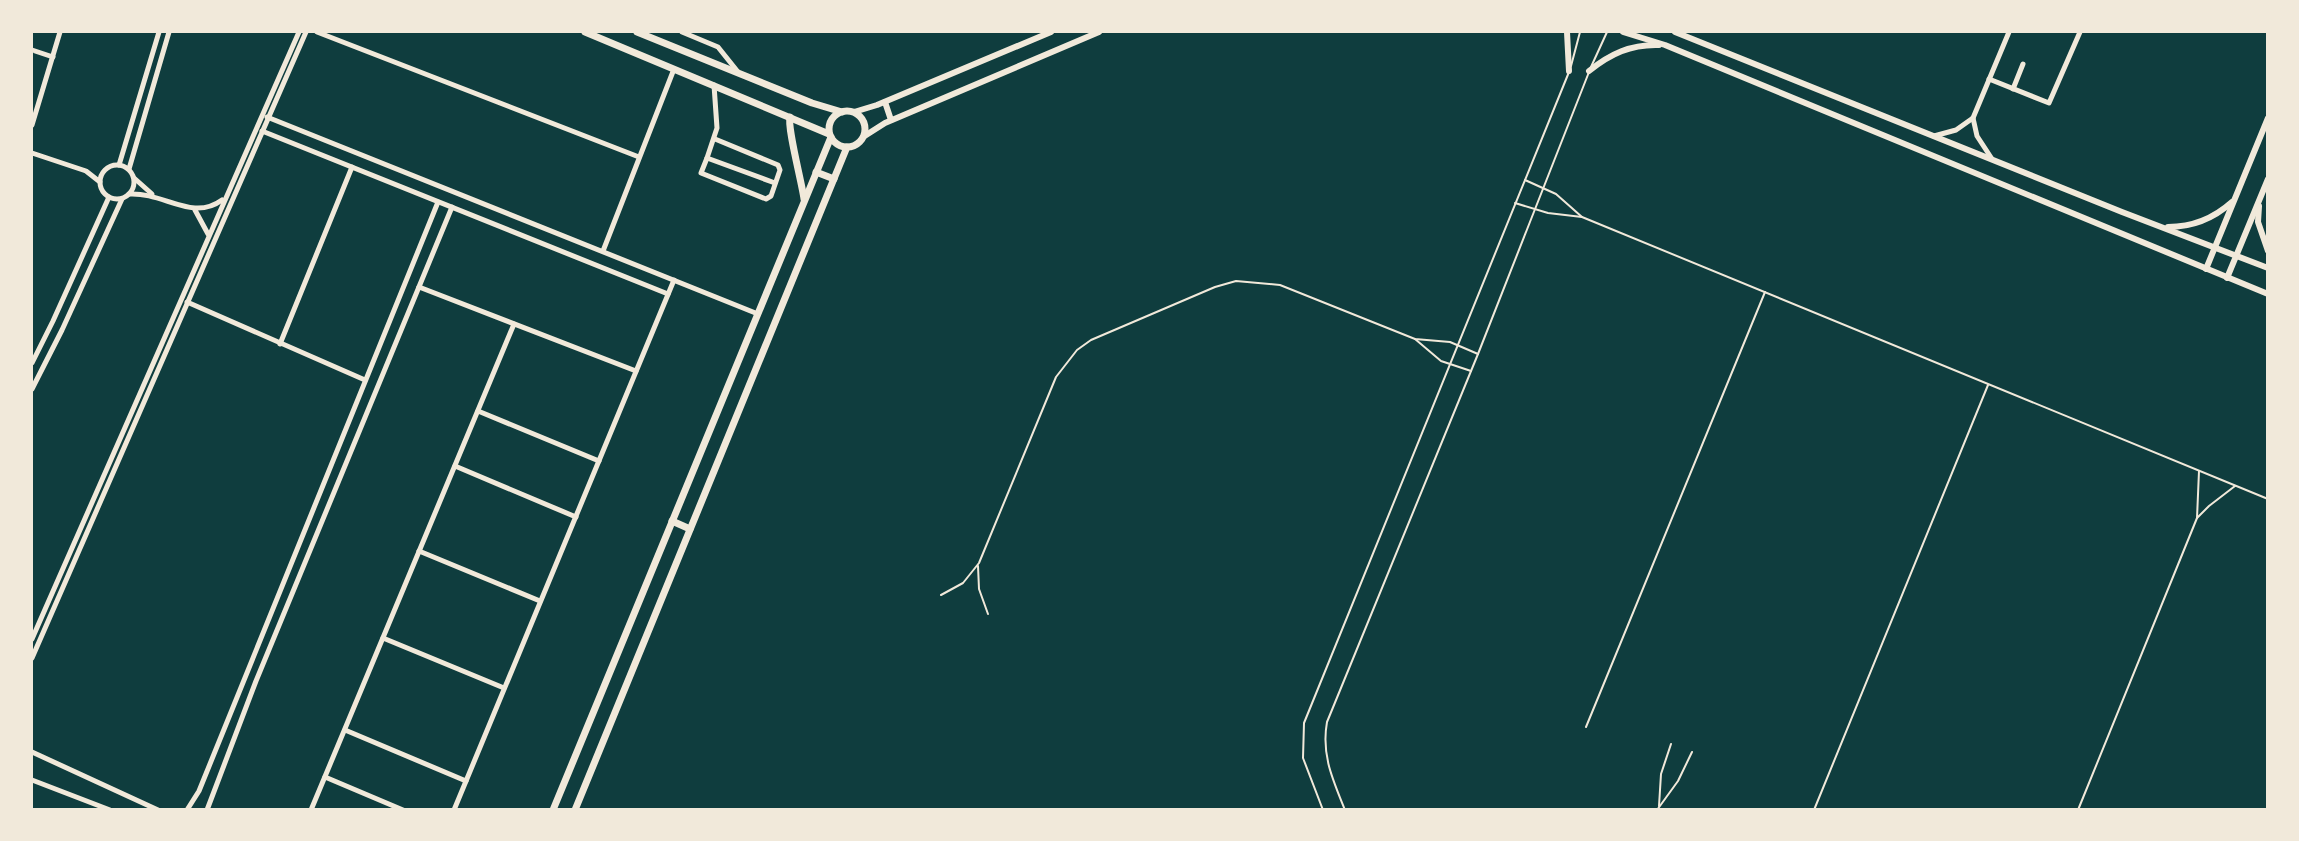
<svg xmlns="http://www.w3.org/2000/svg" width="2299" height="841" viewBox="0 0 2299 841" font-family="Figtree,sans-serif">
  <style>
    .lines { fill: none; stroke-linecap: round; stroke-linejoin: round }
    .service { stroke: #f1e9da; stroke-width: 2 }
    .minor { stroke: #f1e9da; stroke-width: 5 }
    .tertiary { stroke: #f1e9da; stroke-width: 6 }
    .secondary { stroke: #f1e9da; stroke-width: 7 }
  </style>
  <rect width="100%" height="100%" fill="#0f3d3e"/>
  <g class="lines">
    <g class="service">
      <path d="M1571 66 1580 32"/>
      <path d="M1591 67 1607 32"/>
      <path d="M1525 180 1556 194 1582 217"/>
      <path d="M1515 203 1548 213 1582 217 2268 499"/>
      <path d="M1415 339 1441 361 1471 371"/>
      <path d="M2197 518 2209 506 2235 486"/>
      <path d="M978 566 979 589 988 614"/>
      <path d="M941 595 963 583 979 563 1056 377 1077 350 1091 340 1215 287 1236 281 1280 285 1415 339 1450 342 1478 354"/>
      <path d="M1586 727 1765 292"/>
      <path d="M1659 806 1661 774 1671 744"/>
      <path d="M1323 810 1303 758 1304 723 1569 72"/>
      <path d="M1345 810C1333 780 1321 755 1327 722L1478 354 1589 72"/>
      <path d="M1657 810 1678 781 1692 752"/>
      <path d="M1814 810 1988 385"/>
      <path d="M2078 810 2197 518 2199 471"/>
    </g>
    <g class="minor">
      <path d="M317 32 639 157"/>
      <path d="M682 32 718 47 738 72"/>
      <path d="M32 50 53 57"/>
      <path d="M1989 79 2049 103 2080 32"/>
      <path d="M714 85 717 128 707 158 775 183"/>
      <path d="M2013 89 2023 64"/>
      <path d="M267 117 758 314"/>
      <path d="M1973 118 1977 136 1992 159"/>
      <path d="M32 125 60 32"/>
      <path d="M262 131 668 294"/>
      <path d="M1934 136 1956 130 1973 118 2009 32"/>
      <path d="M32 153 86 171 100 182"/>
      <path d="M707 158 701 173 766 199 771 196 780 170 778 165 715 139"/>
      <circle cx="117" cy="182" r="17"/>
      <path d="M119 165 159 32"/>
      <path d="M129 169 169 32"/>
      <path d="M134 178 152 194"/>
      <path d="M129 194C164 192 192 222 222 200"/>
      <path d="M195 210 208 234"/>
      <path d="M603 251 674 69"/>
      <path d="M419 287 636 371"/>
      <path d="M187 302 365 380"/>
      <path d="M280 344 352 167"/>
      <path d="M32 363 53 321 109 197"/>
      <path d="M32 389 62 330 122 199"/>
      <path d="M478 411 599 461"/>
      <path d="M455 466 576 517"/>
      <path d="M419 551 540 601"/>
      <path d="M383 638 504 688"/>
      <path d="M32 639 299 32"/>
      <path d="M32 658 306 32"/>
      <path d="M345 730 466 781"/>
      <path d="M32 752 158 810"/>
      <path d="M325 777 403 810"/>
      <path d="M32 780 110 810"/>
      <path d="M187 810 199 791 438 202"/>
      <path d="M207 810 256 681 452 207"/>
      <path d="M311 810 514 324"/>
      <path d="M454 810 674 280"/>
    </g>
    <g class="tertiary">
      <path d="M1567 32 1569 71"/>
      <path d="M1623 32 1665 45 2268 294"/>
      <path d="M1675 32 2122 212 2268 268"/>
      <path d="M1589 71C1610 54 1631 44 1659 45"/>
      <path d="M885 102 891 120"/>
      <path d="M854 112 877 105 1051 32"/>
      <path d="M863 137 885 123 1099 32"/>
      <path d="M2259 206 2258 222 2268 251"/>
      <path d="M2168 227C2193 227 2213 219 2232 202"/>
      <path d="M2206 269 2268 118"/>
      <path d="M2227 278 2268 179"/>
    </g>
    <g class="secondary">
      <path d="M585 32 829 134"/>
      <path d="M637 32 812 103 842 112"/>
      <circle cx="847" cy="129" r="18"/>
      <path d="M790 117C787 127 802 183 804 199"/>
      <path d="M816 172 834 179"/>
      <path d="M672 521 690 529"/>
      <path d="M553 810 831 137"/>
      <path d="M575 810 847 147"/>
    </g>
  </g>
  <rect width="2299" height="841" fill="none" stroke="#f1e9da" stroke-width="66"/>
</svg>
